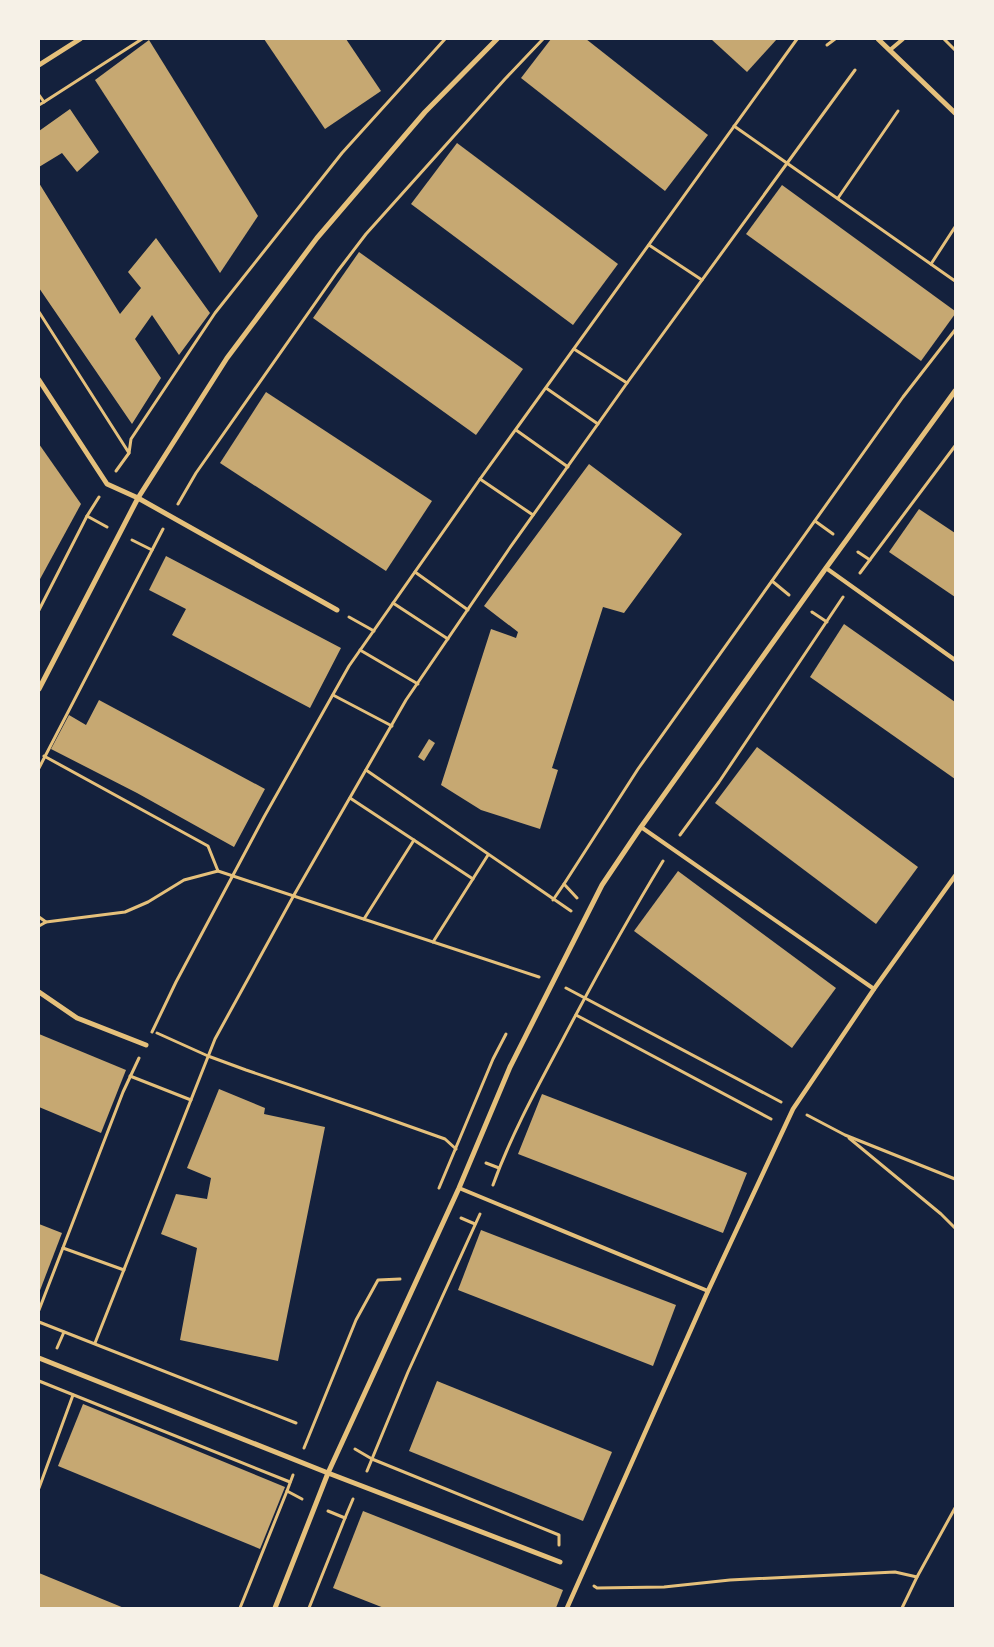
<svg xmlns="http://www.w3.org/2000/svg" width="994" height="1647" viewBox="0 0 994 1647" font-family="Lato,sans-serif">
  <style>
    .building { fill: #c6a872 }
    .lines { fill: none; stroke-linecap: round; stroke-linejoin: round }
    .path { stroke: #e5c07b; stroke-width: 3 }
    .service { stroke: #e5c07b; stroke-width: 4 }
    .pedestrian { stroke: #e5c07b; stroke-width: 4.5 }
    .minor { stroke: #e5c07b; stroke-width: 5 }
  </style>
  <rect width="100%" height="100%" fill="#14213d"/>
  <g class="building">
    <path d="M264 39H346L381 91 325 129Z"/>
    <path d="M551 39H586L708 135 665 191 521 78Z"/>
    <path d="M711 39H777L747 72Z"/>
    <path d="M149 40 258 216 220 273 95 80Z"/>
    <path d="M70 109 99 152 77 172 62 153 39 167V131Z"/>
    <path d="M457 143 618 264 573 325 411 204Z"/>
    <path d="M39 183 120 314 141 288 128 272 156 238 210 313 179 355 152 315 135 339 161 378 132 424 39 288Z"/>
    <path d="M782 185 955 311V314L921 361 746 234Z"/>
    <path d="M359 252 523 369 476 435 313 318Z"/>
    <path d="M266 392 432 501 386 571 220 463Z"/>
    <path d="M39 444 81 504 39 581Z"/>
    <path d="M589 464 682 534 624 613 603 607 552 768 558 770 540 829 481 810 441 785 491 629 516 638 518 632 484 606Z"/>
    <path d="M919 509 955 533V597L889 552Z"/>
    <path d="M166 556 341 648 310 708 172 635 186 609 149 590Z"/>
    <path d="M844 624 955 702V779L810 677Z"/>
    <path d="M99 700 265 789 234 847 137 793 51 749 69 715 86 725Z"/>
    <path d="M429 739 435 743 424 761 418 757Z"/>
    <path d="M757 747 918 867 876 924 715 803Z"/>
    <path d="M678 871 836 988 792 1048 634 931Z"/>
    <path d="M39 1034 126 1070 101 1133 39 1107Z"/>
    <path d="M219 1089 265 1108 264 1114 325 1127 278 1361 180 1340 197 1248 161 1234 176 1194 207 1199 211 1178 187 1168Z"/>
    <path d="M542 1094 747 1173 723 1233 518 1154Z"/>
    <path d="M39 1224 62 1233 39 1293Z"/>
    <path d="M481 1230 676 1305 653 1366 458 1290Z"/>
    <path d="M437 1381 612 1452 583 1521 409 1451Z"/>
    <path d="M83 1404 285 1487 260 1549 58 1466Z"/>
    <path d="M363 1511 563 1590 556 1608H384L333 1588Z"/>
    <path d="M39 1573 124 1608H39Z"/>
  </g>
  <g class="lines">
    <g class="path">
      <path d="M944 39 955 50"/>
      <path d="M827 45 835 39"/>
      <path d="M39 95 44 102 39 105"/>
      <path d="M44 102 142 39"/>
      <path d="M734 126 955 281"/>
      <path d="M838 198 898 111"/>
      <path d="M649 245 702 280"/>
      <path d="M931 264 955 227"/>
      <path d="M39 312 129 453 116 471"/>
      <path d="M574 349 627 383"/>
      <path d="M546 388 598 424"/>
      <path d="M516 430 568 467"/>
      <path d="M129 453 131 439 215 313 342 153 445 39"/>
      <path d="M480 479 533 515"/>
      <path d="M99 497 87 516 107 527"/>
      <path d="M178 504 196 473 337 272 366 234 505 79 543 39"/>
      <path d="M815 521 833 534"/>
      <path d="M132 540 152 550"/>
      <path d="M858 552 870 560"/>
      <path d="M415 572 468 610"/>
      <path d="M860 573 955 446"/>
      <path d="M772 581 789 595"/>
      <path d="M393 603 448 639"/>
      <path d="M39 610 87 516"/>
      <path d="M812 612 827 622"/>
      <path d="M349 617 374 631"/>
      <path d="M360 650 418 684"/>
      <path d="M333 695 392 726"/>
      <path d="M44 756 208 846 218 871"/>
      <path d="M39 768 163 529"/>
      <path d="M366 770 571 911"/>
      <path d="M350 798 473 879"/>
      <path d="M680 835 719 782 843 597"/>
      <path d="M577 898 564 884 638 769 903 397 955 330"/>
      <path d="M553 900 564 884"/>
      <path d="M39 917 46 922"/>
      <path d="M364 919 414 840"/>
      <path d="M39 926 46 922 125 912 148 902 184 880 218 871 539 977"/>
      <path d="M433 942 488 855"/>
      <path d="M566 988 781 1102"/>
      <path d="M576 1015 771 1119"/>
      <path d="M152 1032 176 982 264 817 349 666 480 479 797 39"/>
      <path d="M157 1033 208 1056 246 1070 369 1112 445 1139 456 1149"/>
      <path d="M130 1076 191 1100"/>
      <path d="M807 1115 845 1135 955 1179"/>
      <path d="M849 1138 941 1214 955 1228"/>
      <path d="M486 1163 499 1168"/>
      <path d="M493 1185C511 1135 537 1088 562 1041 594 980 627 920 663 861"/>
      <path d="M439 1188 493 1059 506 1034"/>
      <path d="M461 1218 475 1224"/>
      <path d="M63 1248 124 1270"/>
      <path d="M39 1310 123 1092 139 1058"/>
      <path d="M39 1322 296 1423"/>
      <path d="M95 1343 215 1039 294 895 406 700 509 549 627 383 855 70"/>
      <path d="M57 1348 64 1332"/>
      <path d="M39 1381 290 1482"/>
      <path d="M304 1448 356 1320 378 1280 400 1279"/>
      <path d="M355 1449 372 1459 559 1535V1545"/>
      <path d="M367 1471 408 1372 480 1214"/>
      <path d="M293 1475 287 1491 302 1499"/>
      <path d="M39 1488 73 1395"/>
      <path d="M328 1511 345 1518 353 1499"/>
      <path d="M594 1586 597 1588 664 1587 730 1580 895 1572 917 1577"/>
      <path d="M240 1608 287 1491"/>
      <path d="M309 1608 345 1518"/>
      <path d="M902 1608 917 1577 955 1508"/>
    </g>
    <g class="service">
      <path d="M890 50 903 39"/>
      <path d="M826 568 955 660"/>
      <path d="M641 827 874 989"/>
      <path d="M459 1188 708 1291"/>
    </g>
    <path class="pedestrian" d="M567 1608 708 1291 793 1109 874 989 955 876"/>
    <g class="minor">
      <path d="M878 39 955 113"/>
      <path d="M39 65 80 39"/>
      <path d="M39 380 107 484 138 498 337 610"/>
      <path d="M39 689 138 498 227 358 317 238 425 112 497 39"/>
      <path d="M39 992 77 1018 146 1045"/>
      <path d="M39 1358 328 1473 560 1562"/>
      <path d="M275 1608 328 1473 459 1188 510 1067 602 885 641 827 826 568 955 391"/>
    </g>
  </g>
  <rect width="994" height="1647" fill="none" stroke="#f6f1e7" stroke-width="80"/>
</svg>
